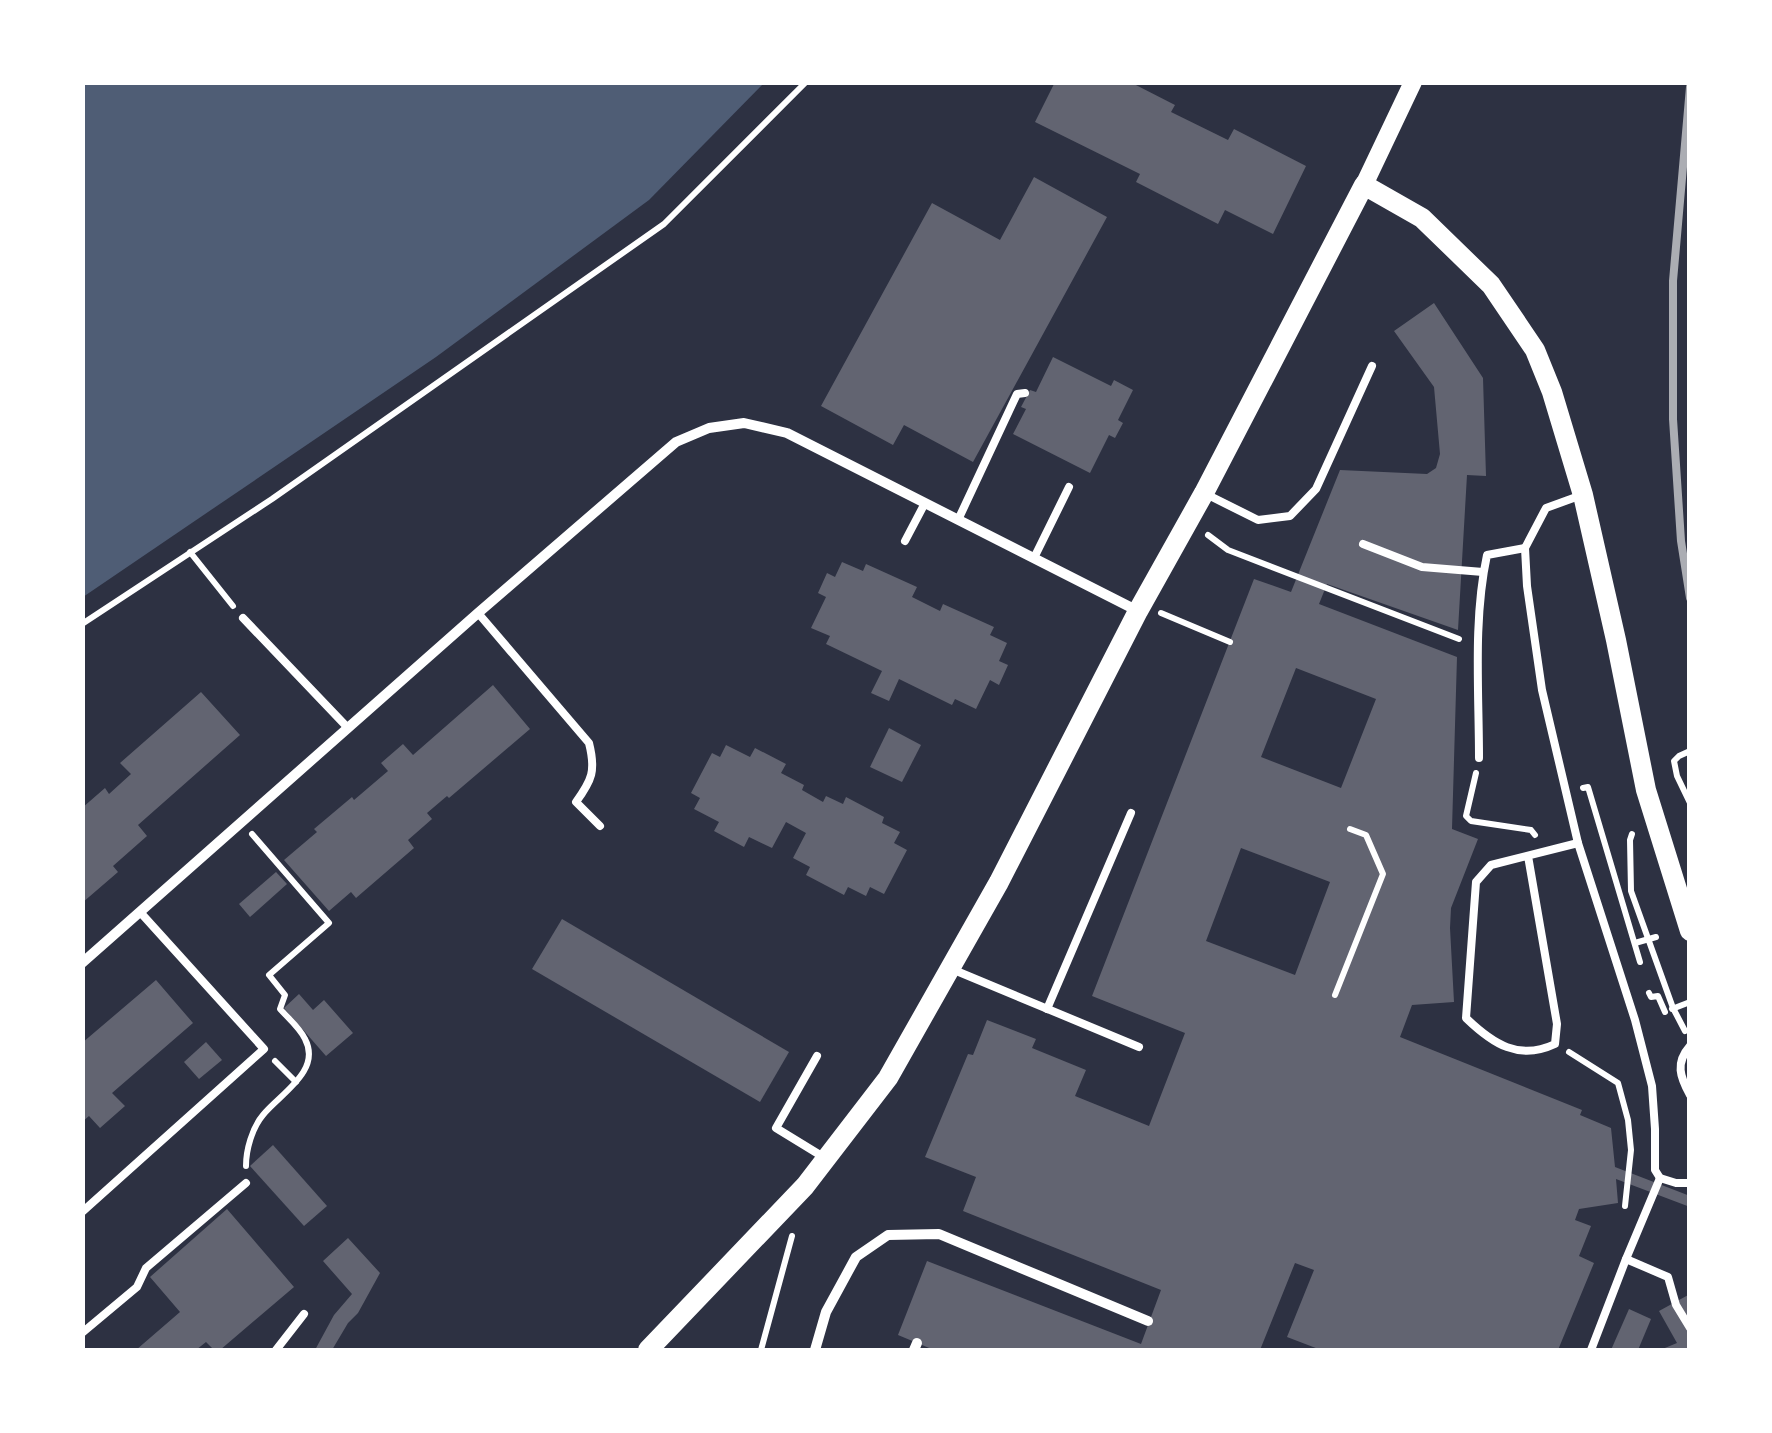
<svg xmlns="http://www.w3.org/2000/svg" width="1772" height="1433" viewBox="0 0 1772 1433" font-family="'PT Sans Narrow',sans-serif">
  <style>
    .water { fill: #4f5d75 }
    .building { fill: #626471; fill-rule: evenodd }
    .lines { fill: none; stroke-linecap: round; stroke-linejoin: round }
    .path { stroke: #fff; stroke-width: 6 }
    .service { stroke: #fff; stroke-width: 8 }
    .minor { stroke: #fff; stroke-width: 10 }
    .tertiary { stroke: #fff; stroke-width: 18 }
    .secondary { stroke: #fff; stroke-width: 20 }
    .rail { stroke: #abadb3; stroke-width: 8 }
  </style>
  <rect width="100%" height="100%" fill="#2d3142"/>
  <path class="water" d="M83 82H764V83L649 200 436 357 83 597Z"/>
  <g class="building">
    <path d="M1055 82H1130L1175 105 1171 112 1228 140 1234 129 1306 166 1273 234 1225 210 1218 224 1136 182 1140 174 1035 122Z"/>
    <path d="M1034 177 1107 217 973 462 904 425 893 445 821 406 932 203 1000 240Z"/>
    <path d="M1434 303 1483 378 1486 476 1467 475 1458 630 1327 584 1319 604 1457 657 1452 829 1478 839 1451 908 1450 928 1454 1002 1412 1005 1400 1037 1582 1110 1580 1115 1611 1128 1615 1167 1690 1196V1207L1616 1179 1618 1203 1579 1209 1575 1220 1591 1226 1579 1256 1594 1263 1558 1350H1321L1287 1337 1314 1270 1295 1263 1260 1350H934L898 1335 927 1261 1141 1344 1161 1290 963 1211 976 1177 925 1157 968 1054 973 1055 987 1020 1036 1039 1032 1048 1086 1070 1075 1096 1149 1126 1185 1033 1092 996 1254 579 1291 592 1340 470 1427 474 1436 468 1440 454 1434 387 1394 331ZM1296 668 1376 699 1341 788 1261 757ZM1241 848 1330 882 1295 975 1206 941Z"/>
    <path d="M1053 357 1111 386 1114 380 1133 390 1118 420 1123 423 1115 438 1109 435 1090 473 1013 434 1026 409 1021 407 1030 390 1036 392Z"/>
    <path d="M842 562 863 571 866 564 917 587 912 597 940 611 943 604 994 627 990 635 1007 643 999 661 1008 665 999 685 990 680 976 709 955 699 952 705 899 679 889 701 871 693 882 671 826 644 830 636 811 628 826 597 818 593 827 573 835 577Z"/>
    <path d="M493 685 530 729 449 798 447 796 427 813 432 819 408 840 414 848 356 898 351 892 329 911 284 860 317 832 314 829 352 797 354 800 388 771 381 763 403 744 413 755Z"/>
    <path d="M201 692 240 735 138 825 147 836 113 866 118 872 82 903V808L105 788 109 794 131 774 120 763Z"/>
    <path d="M889 728 921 745 902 782 870 767Z"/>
    <path d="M726 745 750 757 755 748 786 764 781 773 804 785 802 790 823 802 826 796 843 804 846 797 884 817 882 823 900 832 894 843 907 850 884 894 870 887 866 896 848 887 844 895 806 875 810 867 793 858 806 833 786 822 772 848 749 837 744 847 714 831 719 822 694 809 700 798 691 793 712 753 720 757Z"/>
    <path d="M276 872 287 884 250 917 239 904Z"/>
    <path d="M562 919 789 1052 760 1102 532 969Z"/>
    <path d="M156 980 193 1023 112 1093 125 1106 100 1128 89 1116 82 1122V1043Z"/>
    <path d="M299 994 313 1010 324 1000 353 1033 326 1056 284 1008Z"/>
    <path d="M206 1042 222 1060 199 1079 184 1062Z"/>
    <path d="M273 1145 327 1206 304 1226 250 1166Z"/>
    <path d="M227 1209 294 1287 220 1350H214L206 1342 196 1350H136L180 1312 150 1277Z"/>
    <path d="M348 1238 380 1273 358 1313 348 1323 332 1350H315L334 1315 352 1294 323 1261Z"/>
    <path d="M1690 1294V1350H1660L1677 1343 1659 1311Z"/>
    <path d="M1629 1309 1651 1319 1638 1350H1611Z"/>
  </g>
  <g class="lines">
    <g class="path">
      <path d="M1208 535 1228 550 1459 639"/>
      <path d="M190 552 233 606"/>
      <path d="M1161 613 1230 642"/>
      <path d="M82 624 272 499 664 224 806 82"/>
      <path d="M1690 751 1679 756 1674 761 1677 776 1690 803"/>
      <path d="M1476 773 1466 816 1471 821 1531 830 1535 835"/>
      <path d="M1583 788 1588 787 1640 962"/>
      <path d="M1632 834 1630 840 1631 891 1673 1008 1685 1031"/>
      <path d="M1635 943 1656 937"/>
      <path d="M1649 993 1651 997 1658 996 1665 1012"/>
      <path d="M1335 995 1383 874 1366 835 1350 829"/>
      <path d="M1672 1009 1690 1002"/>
      <path d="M1569 1052 1618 1083 1628 1120 1631 1150 1625 1206"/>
      <path d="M275 1061 296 1082"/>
      <path d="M246 1166C246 1150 252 1128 263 1115 280 1094 322 1071 305 1039 300 1028 288 1018 280 1009L285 995 269 975 329 923 252 834"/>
      <path d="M761 1350 792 1236"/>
    </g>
    <g class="service">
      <path d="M1204 493 1258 520 1290 516 1316 489 1372 366"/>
      <path d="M1579 496 1546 508 1525 548 1527 586 1542 690 1578 843 1635 1020 1652 1086 1655 1129V1170L1660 1178 1676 1183H1690"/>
      <path d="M958 520 1017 394 1025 393"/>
      <path d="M905 541 925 503"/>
      <path d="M1363 544 1422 567 1483 572"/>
      <path d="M1034 558 1069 487"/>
      <path d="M478 613 589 743C596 771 592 780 576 802L600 826"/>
      <path d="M243 618 348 728"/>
      <path d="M1479 758C1479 691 1473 620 1487 555L1525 548"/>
      <path d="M1528 856 1557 1024 1555 1044C1519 1061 1493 1044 1466 1018L1476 882 1491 865 1578 843"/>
      <path d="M954 970 1139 1047"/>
      <path d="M1047 1009 1131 813"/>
      <path d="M1690 1046C1675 1063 1680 1077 1690 1095"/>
      <path d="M817 1056 776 1128 825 1158"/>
      <path d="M82 1212 264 1049 140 912"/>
      <path d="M1626 1259 1668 1277 1676 1305 1690 1328"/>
      <path d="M82 1333 137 1287 146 1268 246 1183"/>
      <path d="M276 1350 304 1314"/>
      <path d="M1591 1350 1626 1259 1660 1178"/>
    </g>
    <g class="minor">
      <path d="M82 963 478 613 676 442 709 428 744 423 787 433 1138 611"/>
      <path d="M815 1350 826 1312 856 1257 888 1235 939 1234 1148 1321"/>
      <path d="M914 1350 917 1343"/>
    </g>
    <path class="tertiary" d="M1364 185 1413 82"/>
    <path class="secondary" d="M648 1350 805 1186 888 1078 999 882 1138 611 1204 493 1364 185 1422 218 1491 285 1535 350 1552 392 1583 495 1616 640 1646 790 1690 931"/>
    <path class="rail" d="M1690 87 1673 281V419L1681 541 1690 598"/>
  </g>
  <rect width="1772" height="1433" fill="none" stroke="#ffffff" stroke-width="170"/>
</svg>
